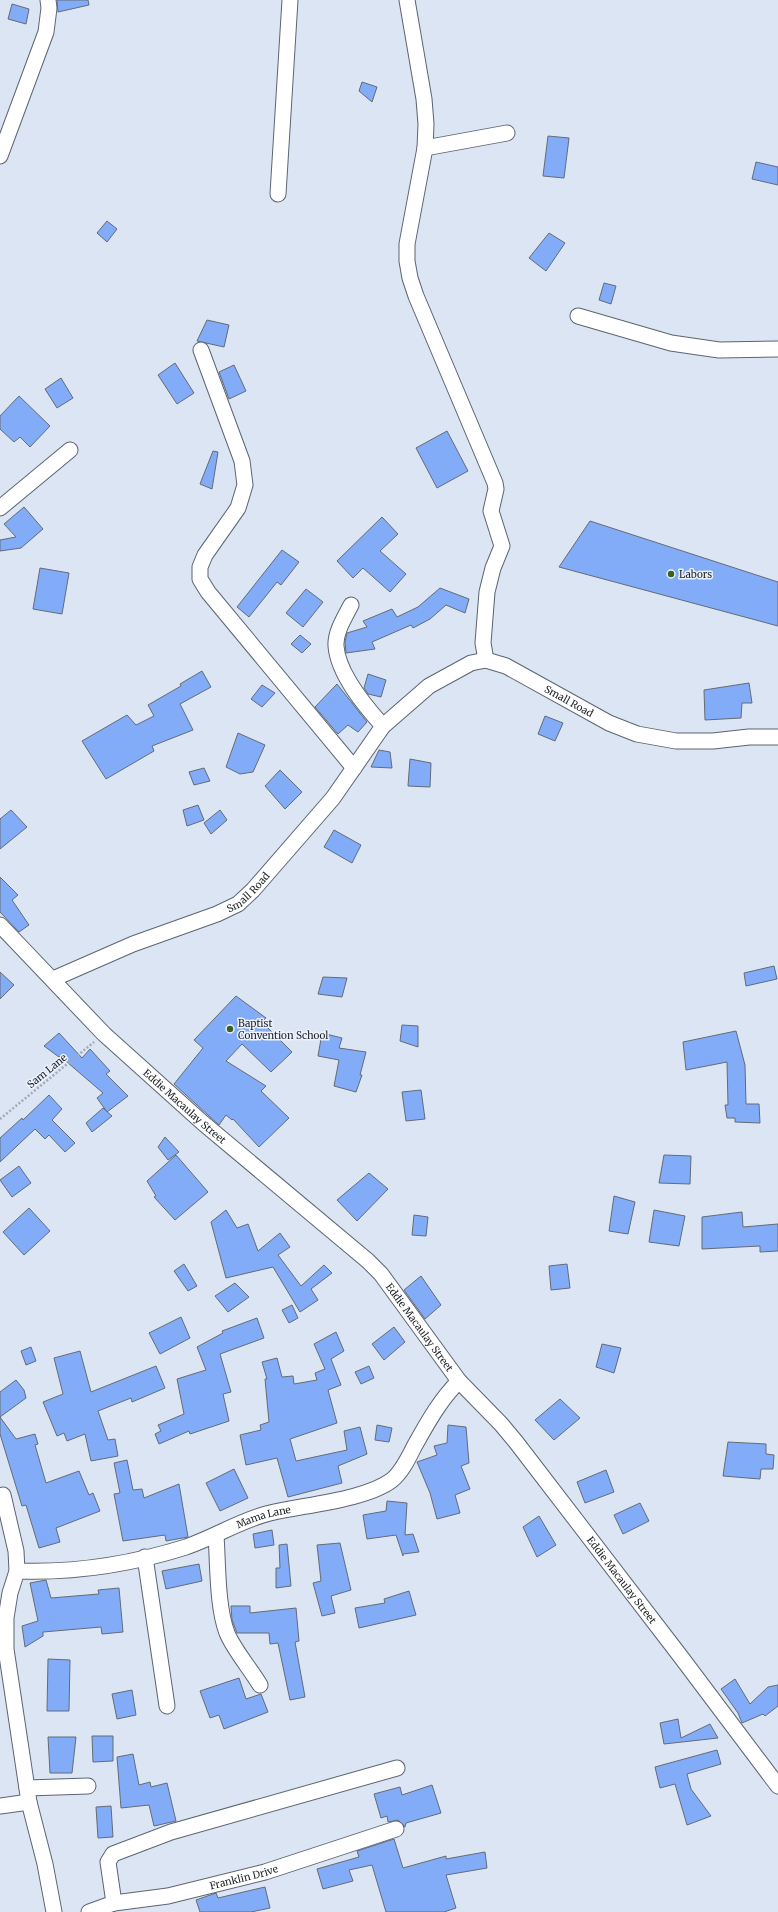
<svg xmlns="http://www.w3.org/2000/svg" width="778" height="1912" viewBox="0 0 778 1912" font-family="Merriweather,serif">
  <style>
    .building { fill: #82acf8; stroke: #636b77 }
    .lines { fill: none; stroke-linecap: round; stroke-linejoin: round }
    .minor-casing { stroke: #5d6471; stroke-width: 17 }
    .path { stroke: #a3aab5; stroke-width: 2.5; stroke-dasharray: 2 2; stroke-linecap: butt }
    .minor { stroke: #fff; stroke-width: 15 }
    .poi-dot { fill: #3b621c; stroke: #ebf2fe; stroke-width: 1.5 }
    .labels { text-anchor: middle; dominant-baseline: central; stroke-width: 3; stroke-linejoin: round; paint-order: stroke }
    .poi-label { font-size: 10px; fill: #1e2126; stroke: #ebf2fe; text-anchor: start }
    .street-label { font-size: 10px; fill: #1e2126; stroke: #ebf2fe }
  </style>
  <rect width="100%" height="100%" fill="#dce5f3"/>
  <g class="building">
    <path d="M57 0H88L89 5 58 12Z"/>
    <path d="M12 4 29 9 26 24 8 19Z"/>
    <path d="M362 82 377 87 372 102 359 91Z"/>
    <path d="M548 136 569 138 564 178 543 176Z"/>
    <path d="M756 162 778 167V185L752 179Z"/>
    <path d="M107 221 117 229 107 242 97 233Z"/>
    <path d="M549 233 565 243 546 271 529 258Z"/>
    <path d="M604 283 616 286 611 304 599 300Z"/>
    <path d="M207 320 229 325 224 347 197 341Z"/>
    <path d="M175 363 194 393 177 404 158 375Z"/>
    <path d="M234 365 246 391 229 399 219 372Z"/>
    <path d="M61 378 73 398 57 408 45 389Z"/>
    <path d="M19 396 50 426 30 447 20 437 14 442 0 429V416Z"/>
    <path d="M447 431 468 471 437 488 416 448Z"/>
    <path d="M213 451 218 452 212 489 200 484Z"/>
    <path d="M24 507 43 529 21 548 0 551V540L16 537 4 524Z"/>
    <path d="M382 517 398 534 380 551 406 574 390 592 363 568 353 578 337 561Z"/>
    <path d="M590 521 778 582V626L559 567Z"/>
    <path d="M282 550 299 562 281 585 277 582 249 617 237 607Z"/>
    <path d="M40 568 69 573 62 614 33 609Z"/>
    <path d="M440 588 469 599 465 613 446 605 430 619 413 628 411 625 372 642 375 649 346 653 345 642 347 633 367 627 363 621 392 609 397 617 418 607Z"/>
    <path d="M306 589 323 602 303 627 286 613Z"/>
    <path d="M300 635 311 644 302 653 291 644Z"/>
    <path d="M202 671 211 687 180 704 193 730 152 746 154 751 106 779 82 741 127 715 136 725 154 716 148 705 181 686 180 684Z"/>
    <path d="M368 674 386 680 381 697 368 694 364 688Z"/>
    <path d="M749 683 752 703H742L741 718 705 720 704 690Z"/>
    <path d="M337 684 367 722 358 732 348 725 338 734 315 707Z"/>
    <path d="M262 685 275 693 262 707 251 699Z"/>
    <path d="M545 716 563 723 555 741 538 734Z"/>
    <path d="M238 733 265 745 253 772 240 774 226 767Z"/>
    <path d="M379 750 390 752 392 768 371 767Z"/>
    <path d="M410 759 431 763 430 787 408 786Z"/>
    <path d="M204 768 210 781 194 785 189 772Z"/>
    <path d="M280 770 302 792 285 809 265 786Z"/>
    <path d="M198 805 204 820 187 826 183 810Z"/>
    <path d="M11 810 27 827 0 849V819Z"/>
    <path d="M220 810 227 820 211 834 204 823Z"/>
    <path d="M334 830 361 845 352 863 324 847Z"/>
    <path d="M0 877 18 895 12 900 29 925 19 932 0 912Z"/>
    <path d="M774 966 777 979 746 986 744 973Z"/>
    <path d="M0 972 14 985 0 999Z"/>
    <path d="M323 977 347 978 342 997 318 994Z"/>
    <path d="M236 996 266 1018 262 1022 292 1052 271 1072 242 1044 226 1061 266 1086 261 1091 289 1118 259 1147 233 1119 232 1120 226 1115 219 1125 174 1084 203 1048 194 1040Z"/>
    <path d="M402 1025 418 1026V1047L400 1041Z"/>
    <path d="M736 1031 745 1065 746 1104H759L760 1123 735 1122V1118H727L725 1105H728L727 1062 686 1070 683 1042Z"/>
    <path d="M59 1033 82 1058 90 1049 110 1071 106 1074 128 1096 107 1112 97 1098 103 1093 60 1056 59 1057 44 1046Z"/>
    <path d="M322 1033 342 1038 339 1048 366 1052 360 1075H362L356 1092 334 1086 339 1060 318 1056Z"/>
    <path d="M421 1090 425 1119 406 1121 402 1092Z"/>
    <path d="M49 1095 62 1109 52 1120 75 1143 65 1152 49 1135 45 1139 35 1129 0 1162V1138L22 1118 23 1120Z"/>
    <path d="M103 1108 112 1116 92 1132 86 1123Z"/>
    <path d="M165 1137 179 1152 168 1160 158 1147Z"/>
    <path d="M176 1155 208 1192 175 1220 154 1197 156 1196 147 1181Z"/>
    <path d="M664 1155 691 1156 690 1184 659 1183Z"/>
    <path d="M19 1166 31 1183 12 1197 0 1180Z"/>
    <path d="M369 1173 388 1189 357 1221 337 1200Z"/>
    <path d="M614 1196 635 1202 628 1234 609 1231Z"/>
    <path d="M29 1208 50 1231 24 1255 3 1232Z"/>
    <path d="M226 1210 237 1228 248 1224 258 1251 280 1233 290 1247 278 1255 301 1286 324 1265 332 1273 311 1289 318 1300 300 1312 273 1267 226 1278 211 1222Z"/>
    <path d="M654 1210 685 1216 679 1246 649 1242Z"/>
    <path d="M742 1212 743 1227 778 1224V1251L760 1252V1246L702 1249V1217Z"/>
    <path d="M414 1215 428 1217 426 1236 412 1235Z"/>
    <path d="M184 1264 197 1286 188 1291 174 1271Z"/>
    <path d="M567 1264 570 1288 551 1290 549 1266Z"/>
    <path d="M421 1276 441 1305 425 1319 404 1290Z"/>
    <path d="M235 1283 249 1297 228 1312 215 1296Z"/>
    <path d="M292 1305 298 1318 289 1323 282 1310Z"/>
    <path d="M181 1317 190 1338 160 1354 149 1333Z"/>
    <path d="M257 1318 264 1338 220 1354 231 1392 223 1394 229 1421 190 1434 189 1431 159 1444 155 1434 161 1431 158 1425 184 1414 177 1379 206 1370 197 1347 223 1333 222 1331Z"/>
    <path d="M394 1327 405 1342 384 1360 372 1344Z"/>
    <path d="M336 1332 344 1351 331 1359 341 1385 328 1390 337 1423 290 1439 296 1461 347 1450 344 1431 360 1427 367 1454 338 1466 342 1483 288 1497 277 1458 246 1465 240 1435 261 1430 260 1425 269 1422 265 1379H267L262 1362 277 1358 282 1377 293 1376 294 1384 317 1380 315 1373 325 1369 314 1344Z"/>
    <path d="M602 1344 621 1348 614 1373 596 1367Z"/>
    <path d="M31 1347 36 1361 26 1365 21 1351Z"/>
    <path d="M80 1351 91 1392 156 1366 165 1388 132 1402 131 1398 98 1411 108 1440 115 1439 118 1456 91 1461 85 1434 67 1441 64 1433 57 1436 43 1402 63 1394 54 1358Z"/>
    <path d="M369 1366 374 1378 361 1384 355 1372Z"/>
    <path d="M16 1380 24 1390 26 1398 0 1417 16 1439 35 1434 38 1444 35 1445 46 1483 79 1471 89 1495 93 1493 100 1511 56 1528 60 1542 39 1548 26 1505 22 1506 0 1434V1392Z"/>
    <path d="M560 1399 580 1418 554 1440 535 1420Z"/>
    <path d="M377 1425 392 1428 389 1442 375 1440Z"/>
    <path d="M448 1425 466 1427 469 1463 461 1466 470 1489 455 1495 460 1513 437 1519 430 1493 417 1462 437 1455 434 1446 447 1443Z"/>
    <path d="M728 1442 766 1444V1454L774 1455 773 1469H761L760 1479 723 1476Z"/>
    <path d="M127 1460 133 1490 142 1489 144 1498 179 1484 188 1537 166 1541 165 1535 123 1541 114 1494 120 1493 114 1463Z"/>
    <path d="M234 1469 248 1498 220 1511 206 1483Z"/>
    <path d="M606 1470 614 1492 585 1503 577 1482Z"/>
    <path d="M387 1501 407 1503 405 1535 413 1534 419 1552 403 1554V1556L396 1535 367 1539 363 1515 386 1511Z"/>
    <path d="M640 1503 649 1521 623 1534 614 1515Z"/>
    <path d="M539 1516 556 1545 537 1557 523 1527Z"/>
    <path d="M272 1530 274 1545 255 1548 253 1534Z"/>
    <path d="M340 1543 351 1590 331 1596 335 1613 322 1616 313 1583 321 1581 317 1545Z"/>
    <path d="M287 1544 291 1586 276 1588V1568H280L279 1545Z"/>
    <path d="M199 1564 202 1581 166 1589 162 1571Z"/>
    <path d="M46 1580 51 1598 99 1594 98 1590 119 1588 123 1632 102 1634 101 1627 43 1632V1636L25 1647 22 1626 38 1621 30 1583Z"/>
    <path d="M409 1591 416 1615 359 1628 355 1608 385 1603 384 1599Z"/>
    <path d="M231 1606H250V1613L296 1608 299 1641 295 1642 305 1697 290 1700 278 1643 270 1644 269 1633H237L232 1620Z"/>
    <path d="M48 1659 70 1660 69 1711H47Z"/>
    <path d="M239 1678 246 1699 261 1694 268 1712 224 1729 219 1715 210 1718 200 1691Z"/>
    <path d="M735 1679 750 1704 768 1687 778 1685V1706L765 1716 763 1714 742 1723 738 1713 721 1689Z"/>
    <path d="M132 1690 136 1715 117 1719 112 1694Z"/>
    <path d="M678 1719 681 1738 710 1724 718 1738 664 1744 660 1723Z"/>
    <path d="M92 1736H113V1761L93 1762Z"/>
    <path d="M48 1737H76L72 1773H50Z"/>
    <path d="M717 1750 721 1764 687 1774 691 1789 711 1816 687 1825 675 1784 660 1788 655 1767Z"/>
    <path d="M133 1754 139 1785 150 1782 151 1787 167 1783 176 1821 154 1826 149 1805 121 1808 117 1757Z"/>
    <path d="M432 1785 441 1813 406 1823 405 1827 398 1820 388 1822 387 1816 381 1818 374 1794 400 1787 402 1795Z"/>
    <path d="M111 1806 113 1837 98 1838 96 1807Z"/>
    <path d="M394 1839 403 1868 446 1856V1859L485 1852 487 1868 446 1875 456 1908 444 1912H386L372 1865 349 1870 353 1881 323 1889 317 1869 359 1857 357 1851Z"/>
    <path d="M265 1887 270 1908 251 1912H200L196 1900 216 1893 218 1898Z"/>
  </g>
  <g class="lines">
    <g class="minor-casing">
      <g id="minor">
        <path d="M407 0 424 99 426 124 425 148 407 244V261L410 278 416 296 495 483 496 489 491 511 502 546 493 568 487 592 483 643 486 660"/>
        <path d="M425 148 507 133"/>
        <path d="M0 156 46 32 49 8 48 0"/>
        <path d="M278 194 290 0"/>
        <path d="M578 316 671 343 719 350 778 349"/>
        <path d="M201 350 242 461 245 485 238 508 205 555 200 567V579L208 592 354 768"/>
        <path d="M0 508 70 450"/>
        <path id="s1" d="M383 726 429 686 471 663 486 660 506 666 609 723 637 734 676 741H713L749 737H778"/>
        <path id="s2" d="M0 925 104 1034 203 1123 368 1261 381 1274 459 1381 501 1424 516 1442 681 1657 778 1786"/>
        <path id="s3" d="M53 979 133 944 217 914 238 904 253 890 333 798 383 726C365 706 338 674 336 646 335 632 345 617 351 605"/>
        <path d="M3 1495 16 1551 17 1571 10 1593 6 1618V1649L29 1802 45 1864 54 1912"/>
        <path d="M216 1535C218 1564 217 1607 227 1633 234 1650 250 1668 260 1685"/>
        <path d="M145 1557 167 1706"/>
        <path id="s4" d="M17 1571C74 1573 132 1564 186 1547 215 1537 241 1520 270 1513 303 1505 366 1500 392 1480 402 1472 409 1457 415 1445 428 1422 440 1400 459 1381"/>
        <path d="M27 1788 88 1786"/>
        <path d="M0 1806 29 1802"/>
        <path d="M114 1903 108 1862 113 1854 171 1832 397 1768"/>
        <path id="s5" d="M89 1912 114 1903 168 1896 265 1872 396 1829"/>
      </g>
    </g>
    <path class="path" d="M0 1119 94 1042"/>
    <use href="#minor" class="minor"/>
  </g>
  <g class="poi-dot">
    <circle cx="671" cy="574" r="4"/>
    <circle cx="230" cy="1029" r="4"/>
  </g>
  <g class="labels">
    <g class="poi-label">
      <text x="679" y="574">Labors</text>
      <text x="238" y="1023">Baptist<tspan x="238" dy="12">Convention School</tspan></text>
    </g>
    <g class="street-label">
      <text stroke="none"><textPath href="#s1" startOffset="217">Small Road</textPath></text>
      <text stroke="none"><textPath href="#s3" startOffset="215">Small Road</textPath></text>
      <text transform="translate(47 1071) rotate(-39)">Sam Lane</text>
      <text stroke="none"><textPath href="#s2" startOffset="259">Eddie Macaulay Street</textPath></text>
      <text stroke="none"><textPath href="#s2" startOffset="583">Eddie Macaulay Street</textPath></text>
      <text stroke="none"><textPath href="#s4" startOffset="255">Mama Lane</textPath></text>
      <text stroke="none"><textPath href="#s2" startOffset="907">Eddie Macaulay Street</textPath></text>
      <text stroke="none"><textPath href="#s5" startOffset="159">Franklin Drive</textPath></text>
    </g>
  </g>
</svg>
